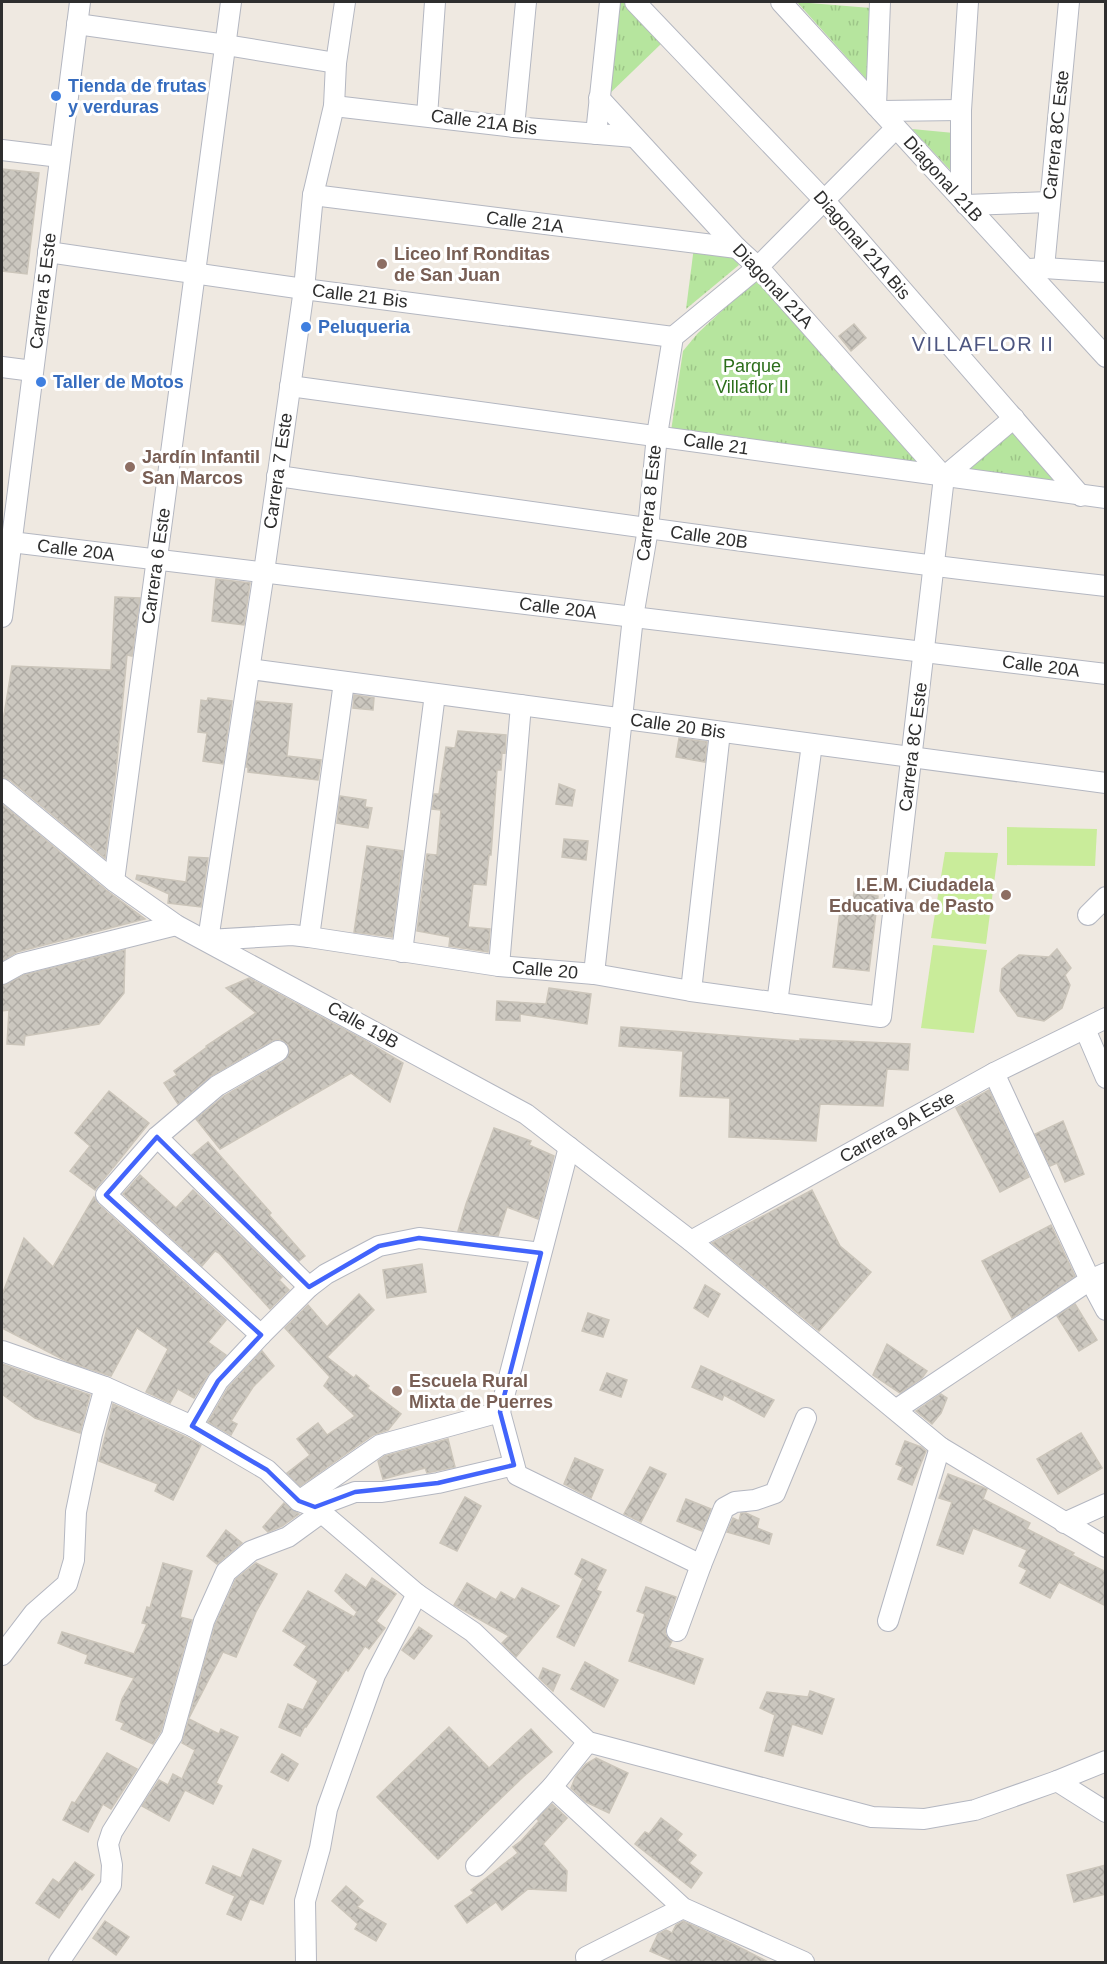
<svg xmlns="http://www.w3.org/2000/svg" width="1107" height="1964" viewBox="0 0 1107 1964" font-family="Arial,sans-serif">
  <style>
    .grass { fill: url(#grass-tufts) }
    .pitch { fill: #c9ec9a }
    .building { fill: url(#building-cross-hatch); stroke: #cbc5ba; stroke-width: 1.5 }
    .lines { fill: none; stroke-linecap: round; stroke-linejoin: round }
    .minor-casing { stroke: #b4b7c1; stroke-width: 22 }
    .minor { stroke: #fff; stroke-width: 20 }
    .marked { fill: none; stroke: #4264fb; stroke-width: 4.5; stroke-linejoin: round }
    .shop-dot { fill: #3f7fe0; stroke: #fff; stroke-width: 2 }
    .education-dot { fill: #8d6e63; stroke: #fff; stroke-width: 2 }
    .labels { text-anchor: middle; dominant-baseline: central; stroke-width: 6; stroke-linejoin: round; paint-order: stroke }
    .shop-label { font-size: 18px; font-weight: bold; fill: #366cbe; stroke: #fff; text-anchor: start }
    .street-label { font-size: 18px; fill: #2e2e2e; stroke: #fff }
    .education-label { font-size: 18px; font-weight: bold; fill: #785e54; stroke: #fff; text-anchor: start }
    .park-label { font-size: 18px; fill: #2c6e1b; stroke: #fff }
    .neighbourhood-label { font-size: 20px; letter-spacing: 1.5px; fill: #4d5680; stroke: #fff }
  </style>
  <defs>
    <pattern id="grass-tufts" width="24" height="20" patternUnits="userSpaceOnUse" patternTransform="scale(1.5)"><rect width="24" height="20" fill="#b6e59e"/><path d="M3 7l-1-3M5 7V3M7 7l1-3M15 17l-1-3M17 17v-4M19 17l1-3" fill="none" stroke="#9dc588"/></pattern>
    <pattern id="building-cross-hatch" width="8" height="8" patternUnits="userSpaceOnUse" patternTransform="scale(1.5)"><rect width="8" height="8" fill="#cbc7bf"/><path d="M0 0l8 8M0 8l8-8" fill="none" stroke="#afaba4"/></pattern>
  </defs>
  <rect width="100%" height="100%" fill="#efe9e1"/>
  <g class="grass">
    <path d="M614 2H624L662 43 604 99Z"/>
    <path d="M797 2 871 8 868 81Z"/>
    <path d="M912 129 954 133 952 172Z"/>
    <path d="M694 247 731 253 739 265 686 309Z"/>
    <path d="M756 279 934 471 671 431 683 351 698 333Z"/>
    <path d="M1013 427 1075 493 959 475Z"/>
  </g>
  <g class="pitch">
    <path d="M1007 827 1097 829 1095 866 1007 865Z"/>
    <path d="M945 852 998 853 986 944 931 938Z"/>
    <path d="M933 945 987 950 974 1033 921 1028Z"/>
  </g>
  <g class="building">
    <path d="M2 169 39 173 27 274 2 271Z"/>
    <path d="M854 324 866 338 851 351 839 336Z"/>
    <path d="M216 579 250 583 244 625 212 621Z"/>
    <path d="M115 597 140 598 132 656 127 655 116 771 105 858 10 780 2 777V727L12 666 111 670Z"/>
    <path d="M354 695 374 698 373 710 353 708Z"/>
    <path d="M208 698 232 701 223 764 203 761 207 733 198 732 201 700 207 701Z"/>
    <path d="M256 701 292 704 287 756 321 760 318 780 248 772V767H246Z"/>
    <path d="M458 731 506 735 505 753 502 752 501 770H497L491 855H489L486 885 473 884 468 927 490 929 488 952 449 946 450 937 417 931 427 854 437 855 441 810 432 809 434 794H439L446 747 455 748Z"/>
    <path d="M679 738 707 742 705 762 676 757Z"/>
    <path d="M559 784 575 790 572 806 556 804Z"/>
    <path d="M340 796 366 800 365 807 372 808 368 828 337 823Z"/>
    <path d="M2 804 106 890 145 919 17 952 2 961Z"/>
    <path d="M564 839 588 841 586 860 562 857Z"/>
    <path d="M367 846 403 851 392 937 354 932Z"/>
    <path d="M189 857 208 858 201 907 168 903 169 894 136 879 137 875 186 882Z"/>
    <path d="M854 892 878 896 869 971 833 967 840 911 851 913Z"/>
    <path d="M1057 949 1071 968 1065 975 1070 985 1062 1008 1044 1021 1018 1016 1000 991 1002 969 1019 955 1049 957Z"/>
    <path d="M125 950 124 993 99 1024 25 1036 24 1045 7 1044 9 1010 2 1011V986L24 975Z"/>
    <path d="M249 978 364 1040 403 1063 390 1102 351 1073 220 1149 196 1119 224 1096 284 1061 290 1052 288 1045 279 1039 272 1041 211 1076 178 1104 164 1083 177 1075 174 1071 207 1047 206 1046 256 1013 226 988Z"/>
    <path d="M549 988 591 994 587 1024 520 1014V1021L496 1020 497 1001 546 1004Z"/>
    <path d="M621 1027 800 1041V1039L910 1044 908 1070 887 1069 883 1106 820 1104 816 1141 729 1137 730 1098 680 1096 683 1051 619 1046Z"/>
    <path d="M989 1090 1029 1177 1000 1192 956 1108Z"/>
    <path d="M109 1091 149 1123 95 1190 70 1171 90 1146 75 1133Z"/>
    <path d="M1063 1121 1084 1174 1065 1182 1057 1163 1050 1166 1035 1134Z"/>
    <path d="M494 1128 531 1141 529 1145 554 1156 538 1219 507 1207 498 1236 458 1231 466 1204Z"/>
    <path d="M208 1142 271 1213 269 1215 305 1256 299 1261 192 1155Z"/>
    <path d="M140 1175 176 1208 193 1190 282 1277 279 1280 289 1290 270 1309 219 1253 215 1251 202 1266 123 1194Z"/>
    <path d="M812 1190 840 1246 871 1272 819 1331 712 1243Z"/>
    <path d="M94 1197 98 1204 226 1320 208 1342 226 1355 208 1375 194 1398 178 1389 170 1403 146 1392 168 1349 137 1328 111 1376 68 1362 2 1328V1295L24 1238 53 1267Z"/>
    <path d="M1051 1225 1075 1276 1012 1318 982 1261Z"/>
    <path d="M422 1264 426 1292 387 1298 383 1270Z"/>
    <path d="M705 1285 720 1294 708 1317 694 1308Z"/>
    <path d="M359 1294 374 1310 327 1357 354 1378 356 1375 369 1386 367 1388 401 1414 388 1430 373 1435 300 1486 287 1473 310 1455 297 1439 318 1423 327 1435 355 1416 324 1386 330 1377 285 1328 308 1305 327 1327Z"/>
    <path d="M1075 1304 1097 1340 1079 1351 1057 1316Z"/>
    <path d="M588 1313 609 1320 603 1337 582 1331Z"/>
    <path d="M887 1344 927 1371 922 1378 900 1393 873 1375Z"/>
    <path d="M262 1351 274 1366 253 1387 231 1421 237 1424 231 1435 208 1422 228 1388Z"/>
    <path d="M2 1364 90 1395 80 1433 35 1418 2 1394Z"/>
    <path d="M701 1366 774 1400 764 1417 724 1395 722 1400 692 1387Z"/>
    <path d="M607 1373 627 1380 621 1397 600 1390Z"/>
    <path d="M941 1394 947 1398 941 1413 932 1424 916 1411Z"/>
    <path d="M113 1404 186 1437 201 1445 173 1500 155 1491 158 1484 99 1461Z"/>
    <path d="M1081 1433 1102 1468 1058 1494 1037 1459Z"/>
    <path d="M448 1439 455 1467 427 1473 425 1468 383 1479 378 1461 385 1456Z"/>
    <path d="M905 1441 921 1447 926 1451 912 1485 898 1479 903 1467 896 1464Z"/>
    <path d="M575 1458 603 1470 591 1498 564 1484Z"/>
    <path d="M650 1467 666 1474 641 1522 624 1514Z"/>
    <path d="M948 1474 987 1489 983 1499 1030 1523 1027 1529 1074 1553 1072 1555 1106 1572V1606L1059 1582 1050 1598 1020 1583 1027 1570 1019 1566 1027 1550 973 1528 963 1554 937 1545 952 1502 939 1498Z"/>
    <path d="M465 1497 481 1506 457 1551 440 1543Z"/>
    <path d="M686 1499 711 1509 702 1531 677 1521Z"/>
    <path d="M284 1503 299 1514 282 1526 268 1532 263 1527Z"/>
    <path d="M741 1513H746L759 1519 757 1528 772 1534 769 1544 727 1532 733 1518 739 1521Z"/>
    <path d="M226 1530 242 1543 217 1564 207 1556Z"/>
    <path d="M582 1559 606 1570 596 1590 601 1592 574 1646 557 1637 583 1579 575 1574Z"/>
    <path d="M163 1563 192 1571 180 1617 192 1620 161 1731 153 1744 121 1729 124 1723 116 1720 122 1699 134 1678 85 1663 88 1655 58 1643 62 1632 134 1654 147 1624 142 1623 147 1607 150 1608Z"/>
    <path d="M256 1563 277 1574 256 1612 236 1657 223 1652 189 1718 215 1625 236 1579Z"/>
    <path d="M346 1574 366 1588 372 1578 396 1594 376 1621 385 1628 369 1649 365 1646 348 1671 346 1669 306 1727 305 1726 300 1736 279 1727 288 1704 303 1710 318 1681 294 1665 307 1646 283 1631 308 1591 354 1617 357 1612 335 1591Z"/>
    <path d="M467 1583 496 1600 501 1592 515 1600 522 1588 559 1606 516 1657 502 1643 509 1636 454 1605Z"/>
    <path d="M646 1587 676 1597 666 1627 665 1634 672 1641 669 1647 703 1659 694 1684 629 1661 645 1614 637 1611Z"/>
    <path d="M419 1627 432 1636 414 1659 402 1650Z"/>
    <path d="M585 1662 618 1680 604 1707 571 1689Z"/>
    <path d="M543 1668 560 1675 553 1691 539 1678Z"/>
    <path d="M810 1691 834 1699 822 1734 792 1724 783 1756 765 1751 775 1715 760 1708 767 1692 808 1697Z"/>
    <path d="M189 1719 219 1734 221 1729 238 1737 216 1783 222 1786 213 1804 185 1790 169 1821 142 1806 159 1780 168 1785 173 1774 182 1779 195 1750 182 1743Z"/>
    <path d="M449 1727 489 1768 531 1729 552 1752 523 1777 438 1859 377 1797Z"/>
    <path d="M107 1753 137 1769 111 1809 103 1804 88 1832 63 1820 72 1802 75 1803Z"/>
    <path d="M282 1754 298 1764 288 1781 271 1772Z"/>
    <path d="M596 1758 628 1773 609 1813 586 1802 571 1788 576 1776 586 1764Z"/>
    <path d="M552 1804 567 1818 543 1844 567 1871 566 1891 528 1889 502 1910 496 1902 467 1923 455 1906 474 1893 471 1890 518 1853 513 1847 521 1841 539 1821 537 1819Z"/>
    <path d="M661 1818 682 1834 677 1840 696 1855 689 1863 702 1873 691 1888 635 1844 645 1832 649 1834Z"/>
    <path d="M253 1849 281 1861 263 1904 250 1899 241 1920 227 1914 235 1896 206 1883 213 1866 241 1878Z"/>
    <path d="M75 1862 94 1875 82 1890 80 1888 59 1918 36 1903 53 1879 59 1883Z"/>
    <path d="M1106 1865V1894L1074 1902 1067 1875Z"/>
    <path d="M346 1886 363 1901 357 1907 386 1924 376 1941 355 1929 358 1924 332 1901Z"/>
    <path d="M105 1921 129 1937 116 1955 93 1938Z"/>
    <path d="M683 1921 729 1942 768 1962H675L650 1951 658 1934 666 1930 672 1933 676 1925Z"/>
  </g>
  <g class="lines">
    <g class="minor-casing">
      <g id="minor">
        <path d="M345 2 336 63 334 106 313 195 304 289 264 572 208 940 292 935 309 937 499 966 594 974 691 991 881 1017 944 477"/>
        <path d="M635 2 824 200 1081 496"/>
        <path d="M781 2 1106 357"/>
        <path d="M77 24 226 45 336 63"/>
        <path d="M599 98 737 248 758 267 944 477"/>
        <path d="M334 106 514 127 634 137"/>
        <path d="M876 106 880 2"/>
        <path d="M881 111 961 110"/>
        <path d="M427 116 435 2"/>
        <path d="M514 127 526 2"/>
        <path d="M596 134 610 2"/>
        <path d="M2 150 60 157"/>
        <path d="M313 195 737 248"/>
        <path d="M961 198V110L968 2"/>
        <path d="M966 205 1049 202"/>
        <path d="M48 252 304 289 673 337"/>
        <path d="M1044 268 1069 2"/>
        <path d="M1030 269 1044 268 1106 272"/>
        <path d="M2 367 33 371"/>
        <path d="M290 386 1106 498"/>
        <path d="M277 476C553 515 828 555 1106 586"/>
        <path d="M944 477 1014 418"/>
        <path d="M11 542 1106 674"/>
        <path d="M2 617 80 2"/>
        <path d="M250 669 1106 783"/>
        <path d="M2 789 114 881 176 925 526 1114 691 1241 940 1447 1106 1547"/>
        <path d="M114 881 231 2"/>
        <path d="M1088 915 1106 897"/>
        <path d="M309 937 344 682"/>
        <path d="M402 952 435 694"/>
        <path d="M499 966 521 705"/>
        <path d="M2 974 20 964 176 925"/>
        <path d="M594 974 633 617 648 529 657 435 673 337 758 267 896 128"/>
        <path d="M691 991 720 732"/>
        <path d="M777 1003 812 744"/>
        <path d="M1085 1029 1106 1078"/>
        <path d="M994 1073 1090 1280 1106 1310"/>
        <path d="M157 1137 309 1287"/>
        <path d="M569 1147 500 1412 517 1475 701 1565"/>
        <path d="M691 1241 994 1073 1106 1018"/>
        <path d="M261 1335 106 1195 157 1137 217 1086 278 1051"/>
        <path d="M2 1351 105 1387 192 1426 267 1470 299 1501 315 1507 417 1594 473 1632 588 1742 872 1817 924 1819 975 1810 1057 1781 1106 1761"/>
        <path d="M897 1409 1090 1280 1106 1273"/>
        <path d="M192 1426 218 1381 261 1335 309 1287 326 1274 379 1246 419 1238 541 1253"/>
        <path d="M299 1501 380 1445 500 1412"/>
        <path d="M315 1507 355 1492H382L438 1483 514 1465"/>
        <path d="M1064 1523 1106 1504"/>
        <path d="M888 1621 940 1447"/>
        <path d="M677 1631 701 1565 724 1508 735 1502 755 1500 775 1493 806 1418"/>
        <path d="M2 1655 34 1613 67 1584 74 1560 76 1512 92 1434 105 1387"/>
        <path d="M1057 1781 1106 1812"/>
        <path d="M552 1787 683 1908 804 1962"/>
        <path d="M476 1866 552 1787 588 1742"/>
        <path d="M59 1962 111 1885 112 1865 108 1844 112 1832 172 1736 204 1621 226 1572 251 1551 288 1537 321 1513"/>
        <path d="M306 1962 305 1901 320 1848 327 1809 375 1675 417 1594"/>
        <path d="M587 1962 586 1957 683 1908"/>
      </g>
    </g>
    <use href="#minor" class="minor"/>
  </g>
  <path class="marked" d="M157 1137 309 1287 379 1246 419 1238 541 1253 500 1412 514 1465 438 1483 355 1492 315 1507 299 1501 267 1470 192 1426 218 1381 261 1335 106 1195Z"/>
  <g class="shop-dot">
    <circle cx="56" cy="96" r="6"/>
    <circle cx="306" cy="327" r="6"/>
    <circle cx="41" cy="382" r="6"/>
  </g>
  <g class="education-dot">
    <circle cx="382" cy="264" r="6"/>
    <circle cx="130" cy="467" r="6"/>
    <circle cx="1006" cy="895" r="6"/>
    <circle cx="397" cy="1391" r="6"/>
  </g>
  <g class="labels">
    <g class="shop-label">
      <text x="68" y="86">Tienda de frutas<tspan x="68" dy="21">y verduras</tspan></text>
      <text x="318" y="327">Peluqueria</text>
      <text x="53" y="382">Taller de Motos</text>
    </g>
    <g class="street-label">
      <text transform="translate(484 122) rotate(7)">Calle 21A Bis</text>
      <text transform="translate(1056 135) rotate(-84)">Carrera 8C Este</text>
      <text transform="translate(943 179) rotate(48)">Diagonal 21B</text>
      <text transform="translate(525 222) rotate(7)">Calle 21A</text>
      <text transform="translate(862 245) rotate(49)">Diagonal 21A Bis</text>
      <text transform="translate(773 286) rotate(47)">Diagonal 21A</text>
      <text transform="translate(43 291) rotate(-83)">Carrera 5 Este</text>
      <text transform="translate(360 296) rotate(7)">Calle 21 Bis</text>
      <text transform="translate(716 444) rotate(8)">Calle 21</text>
      <text transform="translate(278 471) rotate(-82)">Carrera 7 Este</text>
      <text transform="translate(649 503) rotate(-84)">Carrera 8 Este</text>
      <text transform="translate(709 537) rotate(8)">Calle 20B</text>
      <text transform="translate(76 550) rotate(7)">Calle 20A</text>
      <text transform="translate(156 566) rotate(-82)">Carrera 6 Este</text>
      <text transform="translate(558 608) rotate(7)">Calle 20A</text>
      <text transform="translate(1041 666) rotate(7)">Calle 20A</text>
      <text transform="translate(678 726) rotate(8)">Calle 20 Bis</text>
      <text transform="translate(913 747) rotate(-83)">Carrera 8C Este</text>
      <text transform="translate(545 970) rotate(5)">Calle 20</text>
      <text transform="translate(363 1025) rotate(29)">Calle 19B</text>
      <text transform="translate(897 1127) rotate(-29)">Carrera 9A Este</text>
    </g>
    <g class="education-label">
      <text x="394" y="254">Liceo Inf Ronditas<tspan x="394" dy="21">de San Juan</tspan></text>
      <text x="142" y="457">Jardín Infantil<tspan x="142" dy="21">San Marcos</tspan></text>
      <text x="994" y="885" text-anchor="end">I.E.M. Ciudadela<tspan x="994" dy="21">Educativa de Pasto</tspan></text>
      <text x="409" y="1381">Escuela Rural<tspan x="409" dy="21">Mixta de Puerres</tspan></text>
    </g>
    <g class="park-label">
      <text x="752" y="366">Parque<tspan x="752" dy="21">Villaflor II</tspan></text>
    </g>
    <g class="neighbourhood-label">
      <text x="983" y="344">VILLAFLOR II</text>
    </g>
  </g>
  <rect width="1107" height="1964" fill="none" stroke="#2e2e2e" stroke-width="6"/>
</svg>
